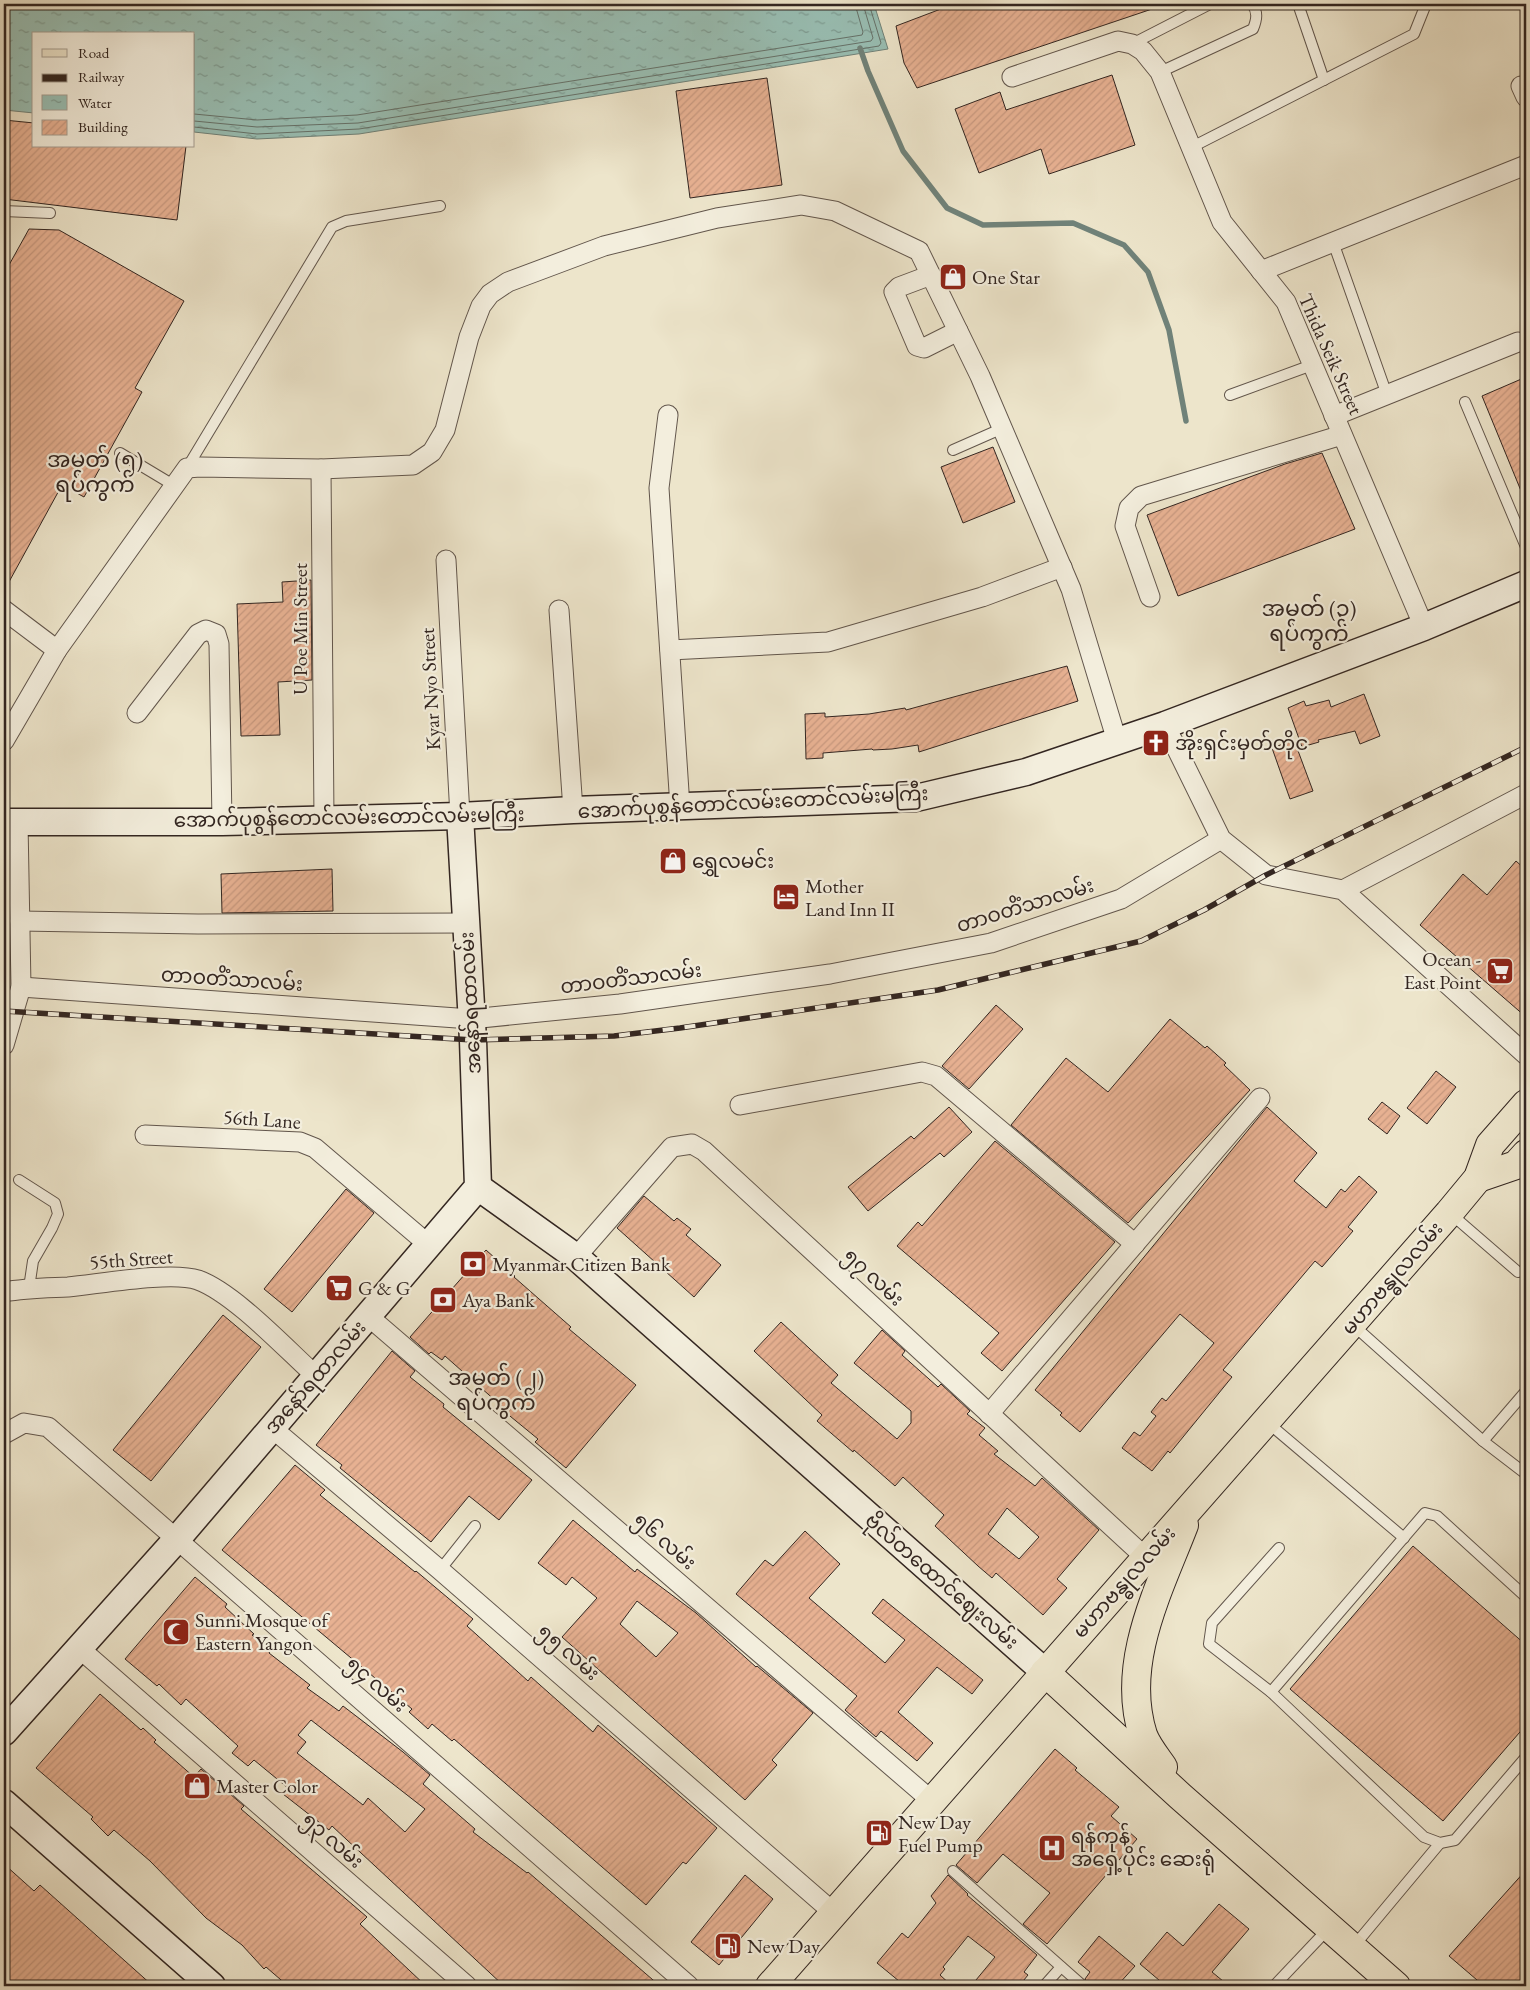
<svg xmlns="http://www.w3.org/2000/svg" width="1530" height="1990" viewBox="0 0 1530 1990" font-family="'EB Garamond','Noto Sans Myanmar',serif">
  <style>
    .water { fill: url(#water-ripples); stroke: #708279 }
    .lines { fill: none; stroke-linecap: round; stroke-linejoin: round }
    .shore { stroke: #66726a; stroke-width: 1 }
    .stream { stroke: #708279; stroke-width: 5.5 }
    .building { fill: url(#building-hatch); stroke: #332621; fill-rule: evenodd }
    .service-casing { stroke: #62564c; stroke-width: 12 }
    .minor-casing { stroke: #62564c; stroke-width: 21 }
    .secondary-casing { stroke: #332621; stroke-width: 29 }
    .primary-casing { stroke: #332621; stroke-width: 30 }
    .service { stroke: #f3eedd; stroke-width: 10 }
    .minor { stroke: #f3eedd; stroke-width: 19 }
    .secondary { stroke: #f3eedd; stroke-width: 26 }
    .primary { stroke: #ede5cb; stroke-width: 28 }
    .rail-casing { stroke: #332621; stroke-width: 5.5 }
    .rail { stroke: #f3eedd; stroke-width: 4; stroke-dasharray: 11; stroke-linecap: butt }
    .labels { text-anchor: middle; dominant-baseline: central; stroke-width: 4.5; stroke-linejoin: round; paint-order: stroke }
    .poi-label { font-size: 20px; fill: #332621; stroke: #f3eedd; text-anchor: start }
    .street-label { font-size: 20px; fill: #332621; stroke: #f3eedd }
    .quarter-label { font-size: 22px; fill: #332621; stroke: #f3eedd }
  </style>
  <defs>
    <pattern id="water-ripples" width="26" height="14" patternUnits="userSpaceOnUse" patternTransform="scale(1.25)"><rect width="26" height="14" fill="#99bfb4"/><path d="M2 4q2-2 4 0t4 0M15 11q2-2 4 0t4 0" fill="none" stroke="#7d9b92"/></pattern>
    <pattern id="building-hatch" width="6" height="6" patternUnits="userSpaceOnUse" patternTransform="scale(1.25)"><rect width="6" height="6" fill="#e7b192"/><path d="M-1 1l2-2M0 6l6-6M5 7l2-2" fill="none" stroke="#c7987e"/></pattern>
  </defs>
  <rect width="100%" height="100%" fill="#ede5cb"/>
  <filter id="stains"><feTurbulence type="fractalNoise" baseFrequency=".004" numOctaves="4"/><feColorMatrix values="0 0 0 0 .2 0 0 0 0 .09 0 0 0 0 .02 0 0 0 .5 -.17"/></filter>
  <radialGradient id="worn" r=".72"><stop offset=".6" stop-color="#630" stop-opacity="0"/><stop offset="1" stop-color="#630" stop-opacity=".3"/></radialGradient>
  <path class="water" d="M4 4H874L888 49 359 134 257 139 194 132V34H34V113L4 110Z"/>
  <g class="lines">
    <g class="shore">
      <path d="M194 114 257 120 357 115 862 35 863 32 855 4"/>
      <path d="M194 121 257 127 358 123 871 41 873 38 863 4"/>
      <path d="M194 127 257 134 359 129 879 46 881 43 869 4"/>
    </g>
    <path class="stream" d="M860 48 868 71 903 151 947 208 983 225 1073 223 1124 245 1148 272 1169 330 1186 421"/>
  </g>
  <g class="building">
    <path d="M954 4H1161V6L917 88 904 63 896 26Z"/>
    <path d="M1112 75 1135 145 1049 174 1041 149 979 173 955 109 1000 92 1006 110Z"/>
    <path d="M767 78 782 185 690 198 676 91Z"/>
    <path d="M4 120 34 123V146H186L177 220 4 199Z"/>
    <path d="M29 229 59 230 184 301 135 388 142 392 84 497 62 485 4 591V274Z"/>
    <path d="M1526 377V503L1482 396Z"/>
    <path d="M993 447 1015 502 963 523 941 467Z"/>
    <path d="M1322 453 1355 529 1178 596 1147 515 1285 464Z"/>
    <path d="M311 580 312 680 278 682 280 735 241 736 237 604 283 602 282 582Z"/>
    <path d="M1067 666 1078 701 919 752 918 745 892 749 873 750 872 749 823 753V758L806 759 805 714 825 713V717L869 714 905 708 906 710Z"/>
    <path d="M1364 694 1380 736 1360 744 1355 731 1318 740 1319 742 1302 747 1288 708 1304 701 1306 706 1329 700 1331 707Z"/>
    <path d="M1294 740 1313 791 1290 799 1272 748Z"/>
    <path d="M1516 861 1526 870V1017L1420 925 1463 874 1487 895Z"/>
    <path d="M332 869 333 911 222 913 221 874Z"/>
    <path d="M996 1005 1023 1029 969 1089 942 1066Z"/>
    <path d="M1170 1019 1205 1048 1207 1046 1226 1063 1224 1065 1250 1090 1128 1223 1011 1125 1066 1058 1108 1092Z"/>
    <path d="M1436 1071 1456 1087 1427 1124 1407 1108Z"/>
    <path d="M1382 1102 1400 1116 1387 1134 1368 1119Z"/>
    <path d="M949 1107 972 1132 944 1157 940 1153 868 1211 848 1187 911 1136 914 1139Z"/>
    <path d="M1267 1107 1317 1153 1294 1181 1326 1208 1341 1189 1345 1192 1359 1176 1377 1192 1348 1227 1353 1231 1322 1267 1315 1261 1223 1370 1232 1377 1170 1453 1168 1451 1152 1471 1122 1448 1134 1432 1140 1436 1156 1416 1151 1412 1162 1398 1166 1401 1214 1343 1180 1314 1080 1432 1060 1415 1062 1413 1035 1390Z"/>
    <path d="M995 1141 1115 1242 1002 1371 981 1353 999 1333 897 1246 918 1222 922 1226Z"/>
    <path d="M346 1189 374 1213 292 1312 264 1289Z"/>
    <path d="M644 1196 674 1221 677 1218 691 1229 686 1235 721 1265 694 1297 617 1228Z"/>
    <path d="M486 1250 515 1276 514 1277 571 1327 569 1329 636 1385 566 1468 535 1442 538 1439 505 1412 506 1410 445 1356 442 1360 431 1352 429 1354 410 1337Z"/>
    <path d="M223 1315 261 1347 151 1481 113 1450Z"/>
    <path d="M781 1322 838 1375 831 1383 897 1439 911 1423V1411L854 1363 882 1330 905 1351 902 1355 938 1387 941 1384 970 1411 967 1414 985 1428 979 1435 998 1451 994 1454 1035 1486 1042 1478 1099 1530 1057 1579 1067 1588 1043 1615 996 1573 992 1578 978 1566 935 1526 944 1515 903 1477 895 1486 854 1450 853 1452 817 1421 822 1415 754 1351ZM1007 1508 1039 1537 1019 1559 988 1534Z"/>
    <path d="M392 1351 415 1371 410 1377 444 1404 443 1407 532 1480 499 1520 469 1496 431 1542 340 1468 342 1465 316 1445Z"/>
    <path d="M295 1465 325 1490 320 1495 415 1572 416 1571 473 1619 467 1626 528 1681 531 1677 593 1732 598 1725 717 1828 686 1864 683 1862 646 1905 454 1739 452 1741 432 1724 428 1729 409 1712 412 1709 222 1550Z"/>
    <path d="M573 1520 635 1572 637 1569 696 1613 756 1667 757 1666 813 1713 772 1760 777 1765 745 1800 562 1637 597 1598 572 1577 566 1585 538 1563ZM637 1601 678 1633 656 1657 620 1624Z"/>
    <path d="M805 1531 840 1564 809 1598 885 1663 905 1640 872 1613 883 1599 983 1680 972 1694 937 1667 898 1712 933 1743 917 1761 881 1731 876 1737 845 1710 857 1696 736 1594 765 1560 773 1566Z"/>
    <path d="M1413 1546 1526 1645V1725L1443 1821 1290 1689Z"/>
    <path d="M195 1577 227 1604 225 1607 254 1634 252 1635 271 1650 269 1653 310 1685 307 1688 339 1711 343 1706 403 1752 430 1775 423 1784 475 1829 473 1832 527 1873 528 1872 660 1986H504L332 1826 329 1830 283 1794 288 1788 254 1760 248 1766 232 1753 238 1746 186 1699 181 1705 159 1684 157 1686 125 1659ZM311 1720 425 1809 405 1832 368 1798 363 1805 297 1753 306 1742 298 1735Z"/>
    <path d="M100 1694 141 1730 143 1728 156 1740 154 1742 194 1777 201 1769 244 1806 241 1809 367 1917 360 1924 426 1986H288L266 1967 264 1969 242 1945 206 1918 150 1861 114 1830 108 1836 91 1819 93 1817 36 1768Z"/>
    <path d="M1055 1749 1077 1768 1075 1770 1119 1807 1111 1816 1137 1839 1047 1944 1023 1924 1050 1893 1003 1854 977 1883 956 1865Z"/>
    <path d="M4 1864 34 1891 40 1885 153 1986H4Z"/>
    <path d="M1526 1870V1986H1484L1449 1956Z"/>
    <path d="M745 1875 773 1899 719 1965 691 1942Z"/>
    <path d="M948 1875 968 1894 967 1895 1037 1955 1024 1972 1028 1975 1019 1986H971L995 1957 968 1936 943 1967 945 1969 940 1975 952 1986H905L877 1963 902 1933 908 1938 936 1903 931 1896Z"/>
    <path d="M1219 1904 1249 1929 1212 1972 1229 1986H1166L1140 1964 1167 1932 1183 1946Z"/>
    <path d="M1099 1936 1135 1966 1117 1986H1090L1085 1979 1090 1972 1078 1962Z"/>
  </g>
  <g class="lines">
    <g class="service-casing">
      <g id="service">
        <path d="M1298 4 1324 80"/>
        <path d="M1132 44 1210 4"/>
        <path d="M1160 72 1253 29C1257 19 1258 12 1252 4"/>
        <path d="M1192 147 1414 34 1426 4"/>
        <path d="M4 211 50 213"/>
        <path d="M1333 242 1387 395"/>
        <path d="M1230 395 1312 365"/>
        <path d="M1465 402 1526 547"/>
        <path d="M953 450 1003 428"/>
        <path d="M120 453 175 486"/>
        <path d="M187 468 332 227 346 221 440 206"/>
        <path d="M19 1180 55 1203 58 1214 52 1228 33 1261 29 1288"/>
        <path d="M1451 1214 1518 1272"/>
        <path d="M1352 1324 1483 1441 1526 1474"/>
        <path d="M1267 1422 1404 1538"/>
        <path d="M1483 1441 1526 1391"/>
        <path d="M1279 1548 1212 1623 1209 1644 1271 1692 1424 1837 1440 1843 1455 1840 1526 1757"/>
        <path d="M440 1570 475 1526"/>
        <path d="M1271 1692 1425 1513 1437 1516 1526 1597"/>
        <path d="M953 1871 1083 1986"/>
        <path d="M1354 1946 1440 1843"/>
        <path d="M1044 1986 1061 1967"/>
        <path d="M1274 1986 1328 1929"/>
      </g>
    </g>
    <g class="minor-casing">
      <g id="minor">
        <path d="M1012 77 1118 41 1132 44 1143 51 1160 72 1222 222 1286 302 1424 627"/>
        <path d="M1521 86 1526 97"/>
        <path d="M1261 271 1526 165"/>
        <path d="M931 275 899 287 894 292 917 346 924 348 958 331"/>
        <path d="M668 415 659 488 680 807"/>
        <path d="M1334 416 1518 342"/>
        <path d="M321 469 324 819"/>
        <path d="M446 560 460 816"/>
        <path d="M1150 597 1125 526 1129 508 1141 496 1342 435"/>
        <path d="M4 610 57 650"/>
        <path d="M559 610 573 810"/>
        <path d="M670 650 828 642 982 597 1062 567"/>
        <path d="M137 713 198 634 206 630 216 634 219 644 222 822"/>
        <path d="M1165 725 1221 839 1266 875 1343 890 1526 1055"/>
        <path d="M4 741 57 650 187 468 200 467 321 469 413 465 432 452 445 430 469 337 481 306 490 294 508 282 604 246 717 218 801 205 835 211 919 251 980 376 1071 589 1117 741"/>
        <path d="M1343 890 1526 794"/>
        <path d="M20 921 198 924 466 923"/>
        <path d="M21 987 471 1019 620 1004 830 974 991 943 1121 899 1221 839"/>
        <path d="M4 1045 21 987 18 822"/>
        <path d="M740 1105 922 1072 936 1076 1135 1244"/>
        <path d="M145 1135 300 1142 315 1148 429 1245"/>
        <path d="M576 1257 672 1147 692 1144 704 1151 1146 1558"/>
        <path d="M4 1292C26 1288 46 1288 68 1287 100 1284 171 1271 198 1280 234 1293 286 1349 316 1376"/>
        <path d="M368 1316 932 1801"/>
        <path d="M989 1414 1260 1098"/>
        <path d="M272 1428 440 1570 834 1913"/>
        <path d="M4 1434 24 1423 48 1427 689 1986"/>
        <path d="M79 1648 467 1986"/>
      </g>
    </g>
    <g class="secondary-casing">
      <g id="secondary">
        <path d="M4 822H222L460 816 573 810 916 798 1026 772 1165 725 1424 627 1526 584"/>
        <path d="M478 1187 576 1257 1045 1672"/>
        <path d="M4 1732 177 1539 478 1187 473 1040 460 816"/>
        <path d="M4 1803 212 1986"/>
      </g>
    </g>
    <g class="primary-casing">
      <g id="primary">
        <path d="M1478 1178 1516 1165 1526 1154"/>
        <path d="M1045 1672 1180 1796 1396 1986"/>
        <path d="M1163 1767C1156 1757 1147 1746 1143 1735 1120 1663 1159 1590 1184 1525"/>
        <path d="M770 1986 1449 1213 1478 1178 1490 1145 1526 1104"/>
      </g>
    </g>
    <use href="#service" class="service"/>
    <use href="#minor" class="minor"/>
    <use href="#secondary" class="secondary"/>
    <use href="#primary" class="primary"/>
    <g class="rail-casing">
      <path id="rail" d="M4 1011 473 1040 614 1036 680 1028 938 990 1141 941 1204 910 1266 875 1526 747"/>
    </g>
    <use href="#rail" class="rail"/>
  </g>
  <defs>
    <g id="shop-square" transform="scale(1.4375)"><rect x="-9" y="-9" width="18" height="18" rx="4" fill="#8f2418" stroke="#f3eedd"/><path d="M-5-2.5h2.3a2.7 3.5 0 0 1 5.4 0H5L5.5 6h-11ZM-1.5-2.5h3a1.5 2.3 0 0 0-3 0Z" fill="#fff"/></g>
    <g id="church-square" transform="scale(1.4375)"><rect x="-9" y="-9" width="18" height="18" rx="4" fill="#8f2418" stroke="#f3eedd"/><path d="M-1.2-6h2.4v3.5h3.3v2.4h-3.3V6h-2.4V-.1h-3.3v-2.4h3.3Z" fill="#fff"/></g>
    <g id="hotel-square" transform="scale(1.4375)"><rect x="-9" y="-9" width="18" height="18" rx="4" fill="#8f2418" stroke="#f3eedd"/><path d="M-6-4.5h1.5V1H6V5H4.5V3h-9V5H-6ZM-4 0a1.8 1.8 0 1 1 3.6 0ZM.5 0V-2.5h3Q6-2.5 6 0Z" fill="#fff"/></g>
    <g id="supermarket-square" transform="scale(1.4375)"><rect x="-9" y="-9" width="18" height="18" rx="4" fill="#8f2418" stroke="#f3eedd"/><path d="M-6-5.5h2.5l.6 2H6L4.5 2H-2.5L-4.4-4H-6ZM-1.5 3.2a1.3 1.3 0 1 0 .1 0ZM3 3.2a1.3 1.3 0 1 0 .1 0Z" fill="#fff"/></g>
    <g id="bank-square" transform="scale(1.4375)"><rect x="-9" y="-9" width="18" height="18" rx="4" fill="#8f2418" stroke="#f3eedd"/><path d="M-6-4H6V4H-6ZM0-2.3a2.3 2.3 0 1 0 0 4.6a2.3 2.3 0 1 0 0-4.6Z" fill="#fff"/></g>
    <g id="mosque-square" transform="scale(1.4375)"><rect x="-9" y="-9" width="18" height="18" rx="4" fill="#8f2418" stroke="#f3eedd"/><path d="M3.5-4.9A6 6 0 1 0 3.5 4.9A5 5 0 1 1 3.5-4.9Z" fill="#fff"/></g>
    <g id="fuel-square" transform="scale(1.4375)"><rect x="-9" y="-9" width="18" height="18" rx="4" fill="#8f2418" stroke="#f3eedd"/><path d="M-5.5-6h7V0h2V4h1.3V-2.5L3-4.5l.8-.8L6-3V5H2.5V1h-1V6h-7ZM-4.2-4.7v3.2H.2V-4.7Z" fill="#fff"/></g>
    <g id="hospital-square" transform="scale(1.4375)"><rect x="-9" y="-9" width="18" height="18" rx="4" fill="#8f2418" stroke="#f3eedd"/><path d="M-5-5h3v3.5h4V-5h3V5h-3V1.5h-4V5h-3Z" fill="#fff"/></g>
  </defs>
  <g fill-rule="evenodd">
    <use href="#shop-square" x="953" y="277"/>
    <use href="#church-square" x="1156" y="743"/>
    <use href="#shop-square" x="673" y="861"/>
    <use href="#hotel-square" x="786" y="897"/>
    <use href="#supermarket-square" x="1500" y="971"/>
    <use href="#bank-square" x="473" y="1264"/>
    <use href="#supermarket-square" x="339" y="1288"/>
    <use href="#bank-square" x="443" y="1300"/>
    <use href="#mosque-square" x="176" y="1632"/>
    <use href="#shop-square" x="197" y="1786"/>
    <use href="#fuel-square" x="879" y="1833"/>
    <use href="#hospital-square" x="1052" y="1848"/>
    <use href="#fuel-square" x="728" y="1946"/>
  </g>
  <g class="labels">
    <g class="poi-label">
      <text x="972" y="277">One Star</text>
      <text x="1175" y="743">အိုးရှင်းမှတ်တိုင</text>
      <text x="692" y="861">ရွှေလမင်း</text>
      <text x="805" y="886">Mother<tspan x="805" dy="23">Land Inn II</tspan></text>
      <text x="1481" y="959" text-anchor="end">Ocean -<tspan x="1481" dy="23">East Point</tspan></text>
      <text x="492" y="1264">Myanmar Citizen Bank</text>
      <text x="358" y="1288">G &amp; G</text>
      <text x="462" y="1300">Aya Bank</text>
      <text x="195" y="1620">Sunni Mosque of<tspan x="195" dy="23">Eastern Yangon</tspan></text>
      <text x="216" y="1786">Master Color</text>
      <text x="898" y="1822">New Day<tspan x="898" dy="23">Fuel Pump</tspan></text>
      <text x="1071" y="1836">ရန်ကုန်<tspan x="1071" dy="23">အရှေ့ပိုင်း ဆေးရုံ</tspan></text>
      <text x="747" y="1946">New Day</text>
    </g>
    <g class="street-label">
      <text transform="translate(1331 354) rotate(66)">Thida Seik Street</text>
      <text transform="translate(300 629) rotate(-90)">U Poe Min Street</text>
      <text transform="translate(430 689) rotate(-93)">Kyar Nyo Street</text>
      <text transform="translate(753 802) rotate(-3)">အောက်ပုစွန်တောင်လမ်းတောင်လမ်းမကြီး</text>
      <text transform="translate(349 817) rotate(-1)">အောက်ပုစွန်တောင်လမ်းတောင်လမ်းမကြီး</text>
      <text transform="translate(1025 905) rotate(-17)">တာဝတိံသာလမ်း</text>
      <text transform="translate(631 978) rotate(-7)">တာဝတိံသာလမ်း</text>
      <text transform="translate(232 979) rotate(4)">တာဝတိံသာလမ်း</text>
      <text transform="translate(470 1003) rotate(-93)">အနော်ရထာလမ်း</text>
      <text transform="translate(262 1119) rotate(4)">56th Lane</text>
      <text transform="translate(131 1259) rotate(-4)">55th Street</text>
      <text transform="translate(874 1277) rotate(43)">၅၇ လမ်း</text>
      <text transform="translate(1392 1278) rotate(-49)">မဟာဗန္ဓုလလမ်း</text>
      <text transform="translate(315 1377) rotate(-49)">အနော်ရထာလမ်း</text>
      <text transform="translate(665 1541) rotate(41)">၅၆ လမ်း</text>
      <text transform="translate(942 1581) rotate(41)">ဗိုလ်တထောင်ဈေးလမ်း</text>
      <text transform="translate(1124 1582) rotate(-48)">မဟာဗန္ဓုလလမ်း</text>
      <text transform="translate(569 1652) rotate(41)">၅၅ လမ်း</text>
      <text transform="translate(377 1684) rotate(41)">၅၄ လမ်း</text>
      <text transform="translate(333 1840) rotate(41)">၅၃ လမ်း</text>
    </g>
    <g class="quarter-label">
      <text x="95" y="459">အမှတ် (၅)<tspan x="95" dy="25">ရပ်ကွက်</tspan></text>
      <text x="1309" y="608">အမှတ် (၃)<tspan x="1309" dy="25">ရပ်ကွက်</tspan></text>
      <text x="496" y="1377">အမှတ် (၂)<tspan x="496" dy="25">ရပ်ကွက်</tspan></text>
    </g>
  </g>
  <rect width="1530" height="1990" fill="none" stroke="#ede5cb" stroke-width="20"/>
  <rect x="5" y="5" width="1520" height="1980" fill="none" stroke="#332621" stroke-width="2.5"/>
  <rect x="10" y="10" width="1510" height="1970" fill="none" stroke="#332621"/>
  <rect x="32" y="32" width="162" height="115" fill="#f3eedd" stroke="#a69e92"/>
  <rect x="42" y="49" width="25" height="8" fill="#ede5cb" stroke="#a69e92"/>
  <text x="78" y="58" font-size="15" fill="#332621">Road</text>
  <rect x="42" y="74" width="25" height="8" fill="#332621" stroke="#a69e92"/>
  <text x="78" y="82" font-size="15" fill="#332621">Railway</text>
  <rect x="42" y="95" width="25" height="15" fill="url(#water-ripples)" stroke="#a69e92"/>
  <text x="78" y="108" font-size="15" fill="#332621">Water</text>
  <rect x="42" y="120" width="25" height="15" fill="url(#building-hatch)" stroke="#a69e92"/>
  <text x="78" y="132" font-size="15" fill="#332621">Building</text>
  <rect width="100%" height="100%" filter="url(#stains)"/>
  <rect width="100%" height="100%" fill="url(#worn)"/>
</svg>
